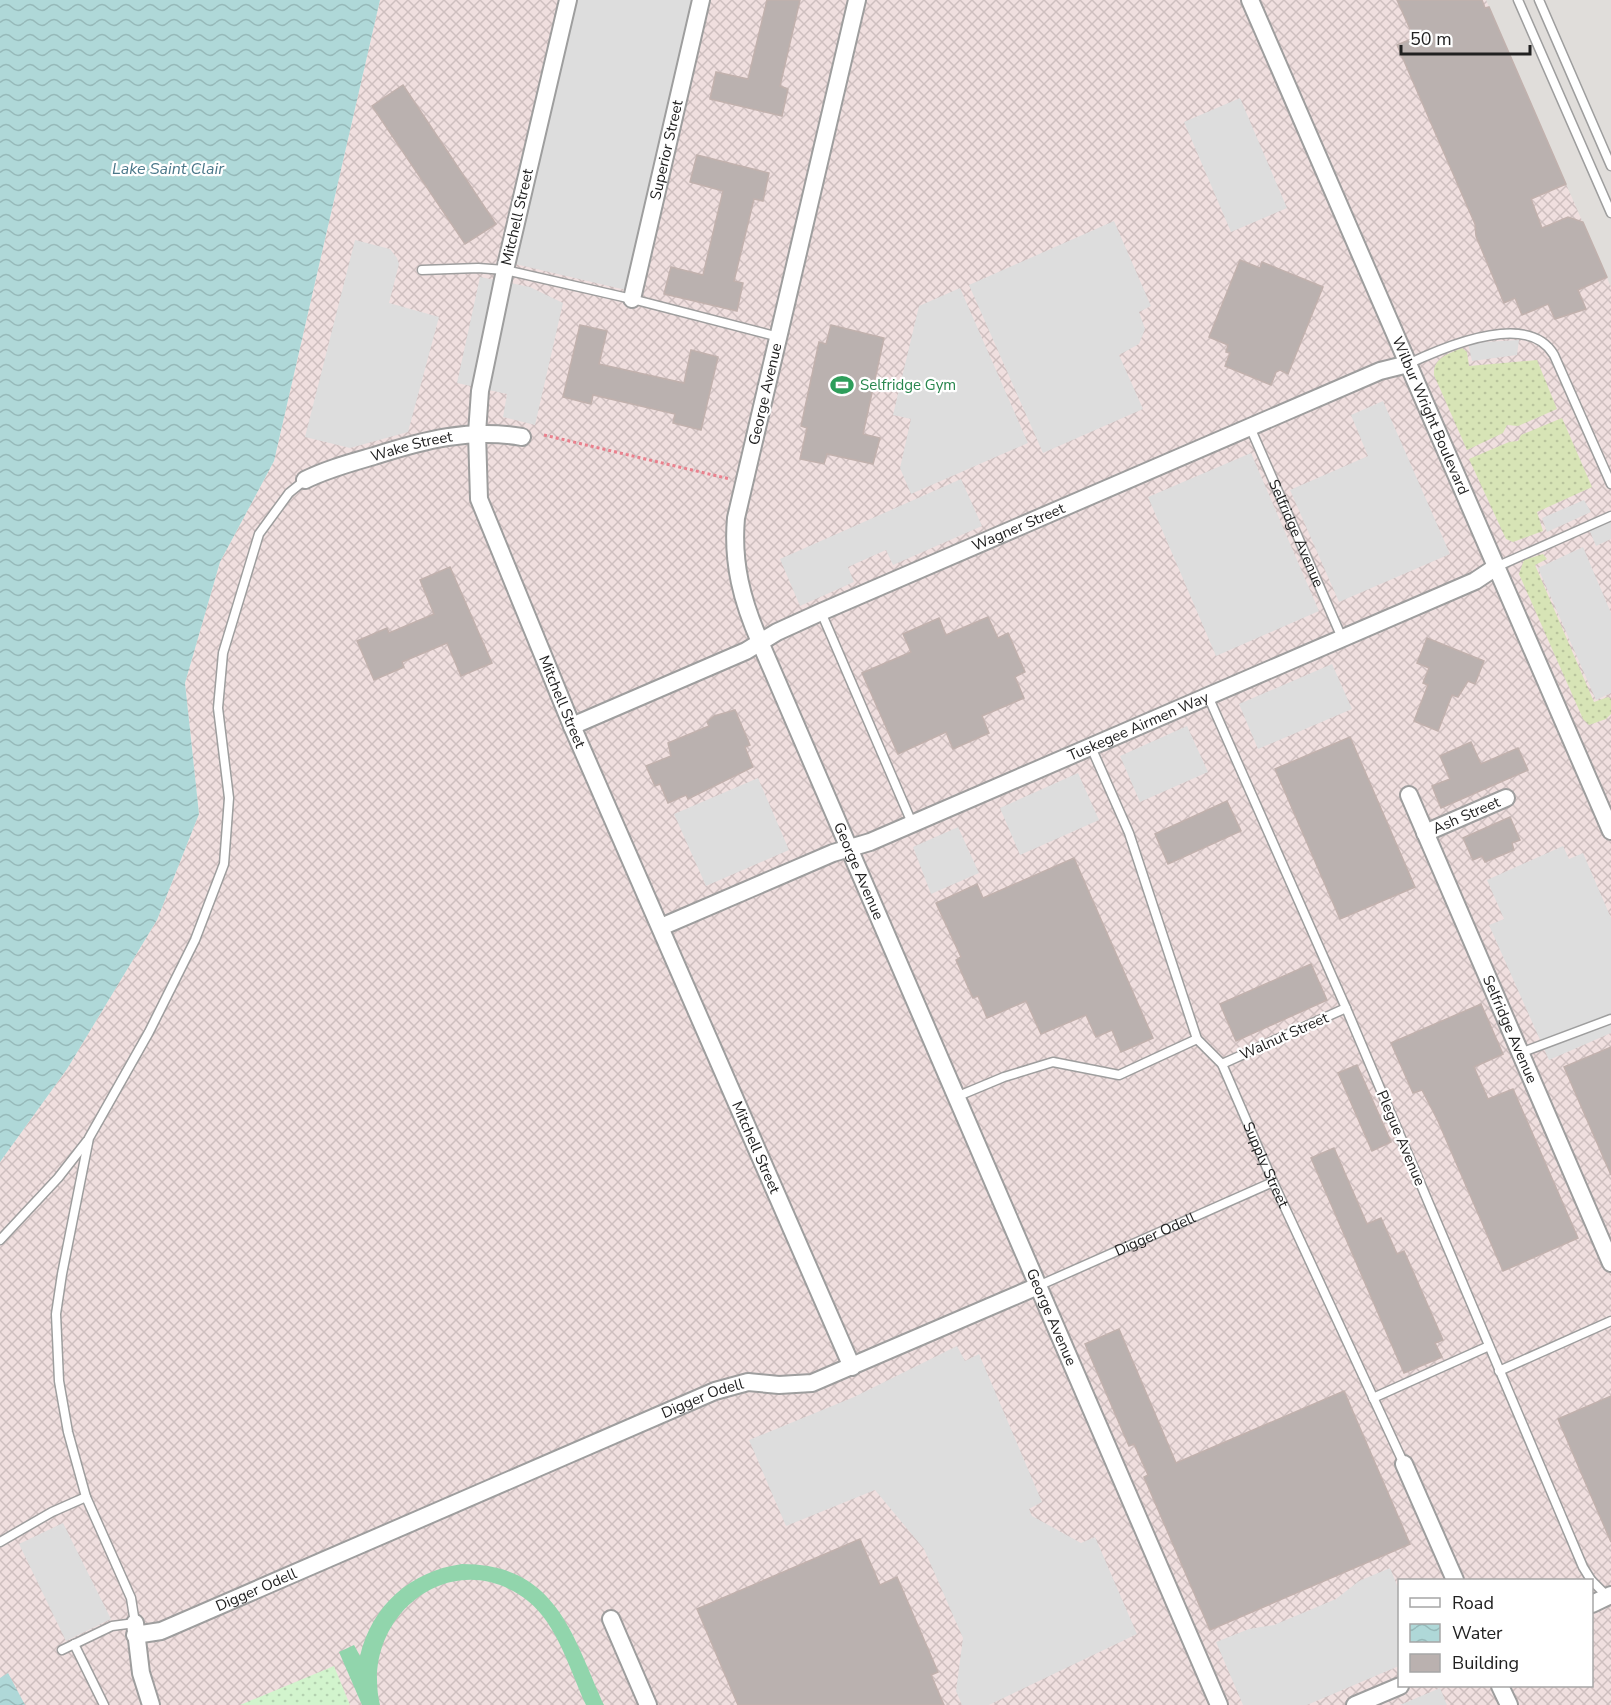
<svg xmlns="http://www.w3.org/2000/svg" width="1611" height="1705" viewBox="0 0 1611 1705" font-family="'Nunito Sans',sans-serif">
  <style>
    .military { fill: url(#military-cross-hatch); fill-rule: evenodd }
    .airport { fill: #e0ddda }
    .grass { fill: url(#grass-dots) }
    .park { fill: url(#park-dots) }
    .pitch { fill: #91d5ac }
    .parking { fill: #ddd }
    .water { fill: url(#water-waves) }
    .building { fill: #bab1af; stroke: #c1b1ad; stroke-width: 1.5 }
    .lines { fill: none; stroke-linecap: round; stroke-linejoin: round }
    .lane-casing { stroke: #9e9e9e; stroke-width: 11 }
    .street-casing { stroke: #9e9e9e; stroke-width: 20 }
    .path { stroke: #ea808d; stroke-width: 3; stroke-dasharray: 3 3; stroke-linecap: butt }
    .lane { stroke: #fff; stroke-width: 8 }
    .street { stroke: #fff; stroke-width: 16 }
    .labels { text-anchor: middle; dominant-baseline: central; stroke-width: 4.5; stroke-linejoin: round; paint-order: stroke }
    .street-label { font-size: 15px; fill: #212121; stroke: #fff }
    .leisure-label { font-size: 15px; fill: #27864d; stroke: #fff; text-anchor: start }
    .water-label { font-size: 16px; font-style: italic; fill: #4a7789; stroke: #fff }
  </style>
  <defs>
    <pattern id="military-cross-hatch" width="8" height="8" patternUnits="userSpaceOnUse" patternTransform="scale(1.5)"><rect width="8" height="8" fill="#f0dfdf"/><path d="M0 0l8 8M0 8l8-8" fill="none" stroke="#cebfbf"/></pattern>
    <pattern id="grass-dots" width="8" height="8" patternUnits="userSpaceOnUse" patternTransform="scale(1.5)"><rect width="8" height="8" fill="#d7e4b6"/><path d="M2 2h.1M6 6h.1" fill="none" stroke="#b8c39c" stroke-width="1.8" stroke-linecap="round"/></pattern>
    <pattern id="park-dots" width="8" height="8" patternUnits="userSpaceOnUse" patternTransform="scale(1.5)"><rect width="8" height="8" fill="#d2f4cd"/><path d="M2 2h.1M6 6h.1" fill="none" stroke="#b4d1b0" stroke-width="1.8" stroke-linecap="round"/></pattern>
    <pattern id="water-waves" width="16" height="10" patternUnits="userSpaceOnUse" patternTransform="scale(1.5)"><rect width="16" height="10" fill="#afd8d8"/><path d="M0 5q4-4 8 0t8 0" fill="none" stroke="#96b9b9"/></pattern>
  </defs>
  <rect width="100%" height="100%" fill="#f0ece9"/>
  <path class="military" d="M380 0H1611V1705H0V1162L67 1069 157 920 199 814 185 683 220 562 274 461ZM1400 1580H1592V1686H1400Z"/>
  <path class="airport" d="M1486 0H1611V287L1566 184Z"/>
  <g class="grass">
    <path d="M1462 348 1467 352 1469 366 1537 360 1557 409 1518 426 1507 425 1503 433 1467 450 1434 375C1433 358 1448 354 1462 348Z"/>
    <path d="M1562 418 1592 487 1537 512 1543 531 1513 542 1506 539 1469 459 1509 442 1518 441 1521 435Z"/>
    <path d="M1543 554 1547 559 1535 565 1594 702 1608 697 1611 699V714L1606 719 1589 725 1583 719 1519 574 1524 560Z"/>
  </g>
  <path class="park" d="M334 1666 350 1705H240Z"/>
  <path class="pitch" d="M462 1564C556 1564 572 1634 604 1705H586C570 1671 558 1625 528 1601 453 1542 359 1616 380 1705H362L339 1652 354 1645 360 1656C372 1605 411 1571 462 1564Z"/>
  <g class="parking">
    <path d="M576 0H694L626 290 515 264Z"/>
    <path d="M1240 98 1287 208 1231 232 1184 122Z"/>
    <path d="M1114 221 1151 306 1139 312 1145 329 1139 344 1119 355 1143 409 1043 453 969 285Z"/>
    <path d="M355 240 390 249 397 258 399 264 389 303 439 317 408 432 350 448 305 437Z"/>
    <path d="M480 277 530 287 563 303 535 425 503 417 507 394 457 383Z"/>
    <path d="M960 288 1028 443 911 494 900 468 911 419 893 415 919 306Z"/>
    <path d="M1519 340 1517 355 1472 361 1468 343Z"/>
    <path d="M1383 401 1450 554 1339 602 1290 490 1368 456 1351 415Z"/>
    <path d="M1251 453 1319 611 1216 656 1148 497Z"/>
    <path d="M961 479 982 526 893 565 886 550 848 567 854 582 800 606 780 559Z"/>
    <path d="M1584 500 1591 512 1547 532 1542 518Z"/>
    <path d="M1611 519V539L1596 546 1589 529Z"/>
    <path d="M1583 547 1611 613V693L1596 700 1538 568Z"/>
    <path d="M1332 664 1352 709 1258 749 1239 704Z"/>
    <path d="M1187 726 1208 772 1140 802 1120 756Z"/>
    <path d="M1078 773 1099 820 1020 855 1000 808Z"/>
    <path d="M758 778 789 850 706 886 674 814Z"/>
    <path d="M958 827 979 873 931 894 913 847Z"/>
    <path d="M1563 846 1569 859 1583 853 1611 918V1033L1549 1060 1489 925 1504 919 1487 880Z"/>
    <path d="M957 1346 965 1361 979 1354 1042 1502 1029 1509 1032 1516 1081 1543 1095 1537 1137 1634 989 1705H962L956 1691 963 1638 924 1549 875 1490 786 1526 749 1440 854 1397Z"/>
    <path d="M63 1523 111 1619 66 1641 19 1544Z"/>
    <path d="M1390 1568 1399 1590V1666L1307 1705H1243L1216 1642 1249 1629 1274 1625 1336 1599 1359 1581Z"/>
    <path d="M1440 1688 1447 1705H1400Z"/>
  </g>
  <g class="water">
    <path d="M0 0H380L274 461 220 562 185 683 199 814 157 920 67 1069 0 1162Z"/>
    <path d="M8 1673 25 1705H0V1678Z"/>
  </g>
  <g class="building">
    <path d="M767 0H800L780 86 788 89 782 116 710 99 716 72 748 79Z"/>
    <path d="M1397 0H1482L1485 8 1489 7 1566 184 1531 199 1542 228 1568 217 1583 222 1607 277 1578 290 1586 309 1555 319 1548 304 1522 315 1515 298 1504 303 1476 236 1475 224 1397 45 1414 38Z"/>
    <path d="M403 85 496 224 465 244 372 106Z"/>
    <path d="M697 155 769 173 763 201 754 199 734 281 743 283 737 311 664 294 671 267 703 275 723 191 690 182Z"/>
    <path d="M1240 260 1260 268 1262 262 1323 287 1288 374 1280 370 1276 372 1271 385 1225 366 1230 353 1226 352 1228 345 1209 337Z"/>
    <path d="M580 325 607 331 599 364 684 383 691 350 718 357 701 430 673 423 675 414 593 395 591 404 563 397Z"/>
    <path d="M831 325 884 338 863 434 880 438 873 464 827 454 824 464 800 459 807 428 801 426 819 342 826 344Z"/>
    <path d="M450 567 492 663 461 676 447 643 402 662 404 667 374 680 357 641 387 628 389 633 434 614 420 580Z"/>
    <path d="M988 617 998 638 1008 633 1025 672 1015 677 1024 698 982 716 989 733 953 749 946 732 898 754 862 673 911 652 903 634 939 618 946 635Z"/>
    <path d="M1427 638 1484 661 1475 684 1468 681 1458 697 1452 695 1438 731 1414 721 1428 685 1423 683 1429 668 1417 663Z"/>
    <path d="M735 710 750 745 745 747 753 767 688 799 686 795 668 803 660 784 655 786 646 766 671 756 668 743 709 726 707 722 714 716Z"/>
    <path d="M1350 737 1415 887 1340 919 1275 769Z"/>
    <path d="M1471 742 1481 764 1518 748 1528 770 1441 808 1432 786 1450 779 1440 756Z"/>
    <path d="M1227 801 1241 831 1168 864 1155 834Z"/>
    <path d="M1510 817 1520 840 1512 843 1514 850 1485 862 1482 856 1473 860 1463 838Z"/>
    <path d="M1074 858 1153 1038 1121 1052 1112 1030 1096 1037 1086 1015 1041 1034 1026 1001 987 1018 978 996 973 998 956 960 961 957 936 903 977 884 983 898Z"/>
    <path d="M1311 964 1327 1000 1236 1041 1220 1004Z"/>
    <path d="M1481 1004 1503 1054 1474 1067 1488 1099 1513 1089 1578 1238 1503 1271 1438 1121 1422 1090 1413 1093 1391 1043Z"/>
    <path d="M1611 1047V1175L1564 1067Z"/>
    <path d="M1357 1065 1391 1142 1372 1151 1338 1073Z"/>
    <path d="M1334 1148 1367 1224 1381 1218 1397 1254 1404 1251 1443 1340 1435 1343 1442 1357 1404 1373 1311 1158Z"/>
    <path d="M1119 1329 1176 1463 1344 1391 1410 1544 1210 1630 1144 1477 1148 1475 1134 1444 1129 1446 1085 1344Z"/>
    <path d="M1611 1396V1542L1558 1419Z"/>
    <path d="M860 1539 880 1585 897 1577 938 1672 931 1675 944 1705H738L697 1609Z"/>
  </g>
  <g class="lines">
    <g class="lane-casing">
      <g id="lane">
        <path d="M1518 0 1611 213"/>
        <path d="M1539 0 1611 166"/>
        <path d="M422 270 478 268 505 270 632 299 779 337"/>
        <path d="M1408 364C1444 347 1528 310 1554 355L1611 484"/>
        <path id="s1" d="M1250 427 1342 638"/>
        <path d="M1496 567 1611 516"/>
        <path d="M821 612 912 823"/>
        <path d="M1208 696 1346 1008 1583 1567 1591 1580"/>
        <path id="s2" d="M1091 747 1129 833 1197 1039 1222 1064 1273 1182 1404 1464"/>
        <path d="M1520 1053 1611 1019"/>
        <path d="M1222 1064 1346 1008"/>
        <path d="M956 1097 1004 1077 1053 1062 1119 1075 1197 1039"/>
        <path d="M0 1240 58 1178 87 1141"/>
        <path id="s3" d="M1038 1286 1273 1182"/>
        <path d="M1499 1371 1611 1321"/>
        <path d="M1373 1398 1489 1346"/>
        <path d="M0 1542 52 1512 86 1497"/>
        <path d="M1592 1581 1608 1597"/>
        <path d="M74 1644 104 1705"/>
        <path d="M62 1650 112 1626 135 1623 131 1598 86 1497 68 1432 59 1381 56 1314 62 1274 89 1138 149 1032 195 940 224 864 229 798 218 708 223 653 259 534 289 493 305 480"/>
      </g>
    </g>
    <g class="street-casing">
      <g id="street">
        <path id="s4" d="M568 0 505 270 480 391 477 433 479 499 572 726 852 1367"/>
        <path id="s5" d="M857 0 736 518C732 563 742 601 760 642L1219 1705"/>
        <path id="s6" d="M1250 0 1611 831"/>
        <path id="s7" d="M632 299 701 0"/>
        <path id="s8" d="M305 480C327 469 350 463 374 456 424 440 470 428 522 437"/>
        <path id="s9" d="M572 726 746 651 777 632 821 612 1380 371 1408 364"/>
        <path id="s10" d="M1409 795 1611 1263"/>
        <path id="s11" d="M1425 833 1506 798"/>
        <path id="s12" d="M661 927 833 853 870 842 1475 581 1496 567"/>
        <path d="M1404 1464 1455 1580"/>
        <path d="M1592 1604 1611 1595"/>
        <path d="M611 1619 648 1705"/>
        <path d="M135 1623 141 1673 151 1705"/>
        <path id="s13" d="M135 1635 161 1631 715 1391 748 1382 779 1385 812 1383 1038 1286"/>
        <path d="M1500 1686 1509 1705"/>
        <path d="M1355 1705 1400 1686"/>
      </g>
    </g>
    <path class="path" d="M544 435 730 479"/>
    <use href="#lane" class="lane"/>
    <use href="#street" class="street"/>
  </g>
  <defs>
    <g id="stadium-bare" transform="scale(1.8)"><path d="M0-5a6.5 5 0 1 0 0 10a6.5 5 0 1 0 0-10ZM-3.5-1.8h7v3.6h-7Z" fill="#2e9e5b" stroke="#fff" stroke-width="2.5" paint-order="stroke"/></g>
  </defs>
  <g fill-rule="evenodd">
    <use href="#stadium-bare" x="842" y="385"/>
  </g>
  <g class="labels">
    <g class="street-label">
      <text stroke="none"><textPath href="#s7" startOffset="153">Superior Street</textPath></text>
      <text transform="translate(517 217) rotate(-77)">Mitchell Street</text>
      <text transform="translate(765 394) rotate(-77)">George Avenue</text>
      <text stroke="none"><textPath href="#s6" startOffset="453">Wilbur Wright Boulevard</textPath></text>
      <text stroke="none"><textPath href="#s8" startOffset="112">Wake Street</textPath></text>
      <text stroke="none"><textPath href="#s9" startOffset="489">Wagner Street</textPath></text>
      <text stroke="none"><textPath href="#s1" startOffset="116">Selfridge Avenue</textPath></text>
      <text stroke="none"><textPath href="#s4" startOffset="728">Mitchell Street</textPath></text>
      <text stroke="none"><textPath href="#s12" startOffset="518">Tuskegee Airmen Way</textPath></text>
      <text stroke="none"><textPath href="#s11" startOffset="45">Ash Street</textPath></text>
      <text stroke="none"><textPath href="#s5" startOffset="909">George Avenue</textPath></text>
      <text stroke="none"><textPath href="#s10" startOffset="255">Selfridge Avenue</textPath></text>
      <text transform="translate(1284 1036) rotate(-24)">Walnut Street</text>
      <text transform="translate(1401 1138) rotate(67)">Plegue Avenue</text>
      <text stroke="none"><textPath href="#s4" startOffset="1214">Mitchell Street</textPath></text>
      <text stroke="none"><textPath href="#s2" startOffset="456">Supply Street</textPath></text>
      <text stroke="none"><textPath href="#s3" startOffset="128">Digger Odell</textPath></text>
      <text stroke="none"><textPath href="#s5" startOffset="1395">George Avenue</textPath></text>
      <text stroke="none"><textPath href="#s13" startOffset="616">Digger Odell</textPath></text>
      <text stroke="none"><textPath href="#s13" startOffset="130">Digger Odell</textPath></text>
    </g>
    <g class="leisure-label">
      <text x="860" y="385">Selfridge Gym</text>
    </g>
    <g class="water-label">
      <text x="168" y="169">Lake Saint Clair</text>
    </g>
  </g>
  <rect x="1398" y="1579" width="195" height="108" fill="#ffffff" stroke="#a6a6a6" stroke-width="1.5"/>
  <rect x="1410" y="1598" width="30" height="9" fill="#ffffff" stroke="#a6a6a6" stroke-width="1.5"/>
  <text x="1452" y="1609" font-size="18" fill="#212121">Road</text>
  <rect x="1410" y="1624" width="30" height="18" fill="url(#water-waves)" stroke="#a6a6a6" stroke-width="1.5"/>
  <text x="1452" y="1639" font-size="18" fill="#212121">Water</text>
  <rect x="1410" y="1654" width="30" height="18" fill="#bab1af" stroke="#a6a6a6" stroke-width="1.5"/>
  <text x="1452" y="1669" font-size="18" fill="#212121">Building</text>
  <path d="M1401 45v9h129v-9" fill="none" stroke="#212121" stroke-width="3"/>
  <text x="1410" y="45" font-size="18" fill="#212121" stroke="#ffffff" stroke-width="4.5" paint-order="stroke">50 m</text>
</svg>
